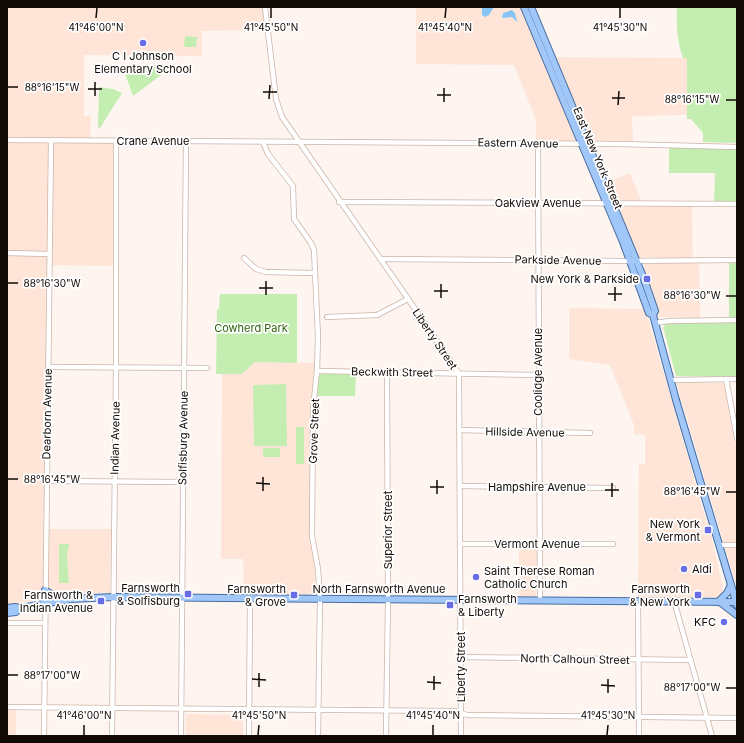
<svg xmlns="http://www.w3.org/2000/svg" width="744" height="743" viewBox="0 0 744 743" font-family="Inter,sans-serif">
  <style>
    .built { fill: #fee5d7 }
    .green { fill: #c4eeb1 }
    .water { fill: #86c5f5 }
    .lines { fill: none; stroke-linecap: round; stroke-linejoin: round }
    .minor-casing { stroke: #cab4a7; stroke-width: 6 }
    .major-casing { stroke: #466ca1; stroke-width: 8 }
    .minor { stroke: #fff; stroke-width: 4.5 }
    .major { stroke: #a1c7f8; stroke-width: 6 }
    .ticks { fill: none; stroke: #110a06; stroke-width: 1.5 }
    .poi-dot { fill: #686de6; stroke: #fff; stroke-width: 1.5 }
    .labels { text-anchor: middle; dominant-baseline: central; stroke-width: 3.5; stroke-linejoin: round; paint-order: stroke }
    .poi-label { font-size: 11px; fill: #110a06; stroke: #fff; text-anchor: end }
    .street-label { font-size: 11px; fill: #110a06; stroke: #fff }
    .park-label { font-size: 11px; fill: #30620c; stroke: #fff }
    .ticks-label { font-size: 10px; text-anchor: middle; fill: #110a06; stroke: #fff; stroke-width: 3.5; stroke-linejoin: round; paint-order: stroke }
  </style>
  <rect width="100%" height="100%" fill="#fef5f0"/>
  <g class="built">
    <path d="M7 7H263L265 30 202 31V56L84 55V116H91L90 142 117 143V266L51 265 48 495 43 518V593L38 600 7 605Z"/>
    <path d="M416 7H522L578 142H536V120L514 65 416 64Z"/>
    <path d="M554 57 687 58V115L632 116 633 143 590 140Z"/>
    <path d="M630 173 641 201 616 200 607 182Z"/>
    <path d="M692 205 693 258 639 257 620 213 621 207Z"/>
    <path d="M699 262 700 318 660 317 643 269 645 264Z"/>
    <path d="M569 308 645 309 712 540 723 586 722 594 719 597H638L639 464H645V435L634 434V425L610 365 569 359Z"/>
    <path d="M255 362 315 363 310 410V540L315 566V588L312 593 308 595H244L243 559H221L222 374H242Z"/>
    <path d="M676 382 725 383 737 451V588Z"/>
    <path d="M48 529H111L110 593H53L47 588Z"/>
    <path d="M519 546H533L537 550 536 597H519Z"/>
    <rect x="7" y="710" width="9" height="26"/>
    <path d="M186 714 243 715V736H186Z"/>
  </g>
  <g class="green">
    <path d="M677 7H737V143L703 142V133L691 119H687V58H683C677 41 676 25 677 7Z"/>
    <path d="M185 36 197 37 196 47H184Z"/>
    <path d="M172 64 173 66 133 96 123 68Z"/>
    <path d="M99 87 113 89 122 93 100 128 98 127Z"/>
    <path d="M669 147 737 148V202H714L715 173H669Z"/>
    <path d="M729 262H737V377L676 376 663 327 666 324 729 322Z"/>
    <path d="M220 294H297V363L255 362 242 374H216L217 309H219Z"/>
    <path d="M321 374H356L355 396H317L319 377Z"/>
    <path d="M286 384 287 446H254L253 385Z"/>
    <rect x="296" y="427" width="8" height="37"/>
    <rect x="263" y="448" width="17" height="9"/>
    <path d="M59 544H69L67 557 69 583H59Z"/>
  </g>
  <g class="water">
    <path d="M482 7H494L489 15 485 17 482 15Z"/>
    <path d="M512 10 515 13 517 22 512 17 502 18 503 13Z"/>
  </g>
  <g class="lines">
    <g class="minor-casing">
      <g id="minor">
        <path d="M265 7 276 99 282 117 447 355 459 374 461 736"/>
        <path d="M7 140 620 144 737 147"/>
        <path d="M263 142 268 154 293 186 294 219 311 243 314 250 318 337 317 371 313 409 312 536 318 569 320 599 318 736"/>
        <path d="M538 144 540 601"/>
        <path d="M339 202 737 204"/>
        <path d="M7 253 49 254"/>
        <path d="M244 258 256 269 266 272 314 273"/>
        <path d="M380 259 623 261 737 260"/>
        <path d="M327 317 377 315 408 299"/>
        <path d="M655 323 669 321 737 320"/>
        <path d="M48 367 207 368"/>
        <path d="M317 371 538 375"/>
        <path d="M726 379 737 438"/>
        <path d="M671 380 737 379"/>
        <path d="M460 430 590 433"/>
        <path d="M47 481 183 482"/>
        <path d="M460 486 613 488"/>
        <path d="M461 544H613"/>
        <path d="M719 545H737"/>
        <path d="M638 601 639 736"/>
        <path d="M674 601 712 736"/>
        <path d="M7 623H44"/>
        <path d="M461 657 690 660"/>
        <path d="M7 707 455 711 467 715 737 718"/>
        <path d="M44 736 51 141"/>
        <path d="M112 736 116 367V141"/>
        <path d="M181 736 186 141"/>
        <path d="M249 736 250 598"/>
        <path d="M386 736 388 599 387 372"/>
      </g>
    </g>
    <g class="major-casing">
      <g id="major">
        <path d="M524 7 623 242 649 313 653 315"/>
        <path d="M531 7 644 279 655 311 653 315 676 400 737 605"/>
        <path d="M45 590C50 595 59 595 66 600"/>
        <path d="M718 602 727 593 731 585"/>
        <path d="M720 602 737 615"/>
        <path d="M7 608 15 607 21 608"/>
        <path d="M7 613 16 612 21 608 71 599 113 597 736 602"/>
      </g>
    </g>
    <use href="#minor" class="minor"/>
    <use href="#major" class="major"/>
  </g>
  <path class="ticks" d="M96 18 97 8M271 18V8M445 18 446 8M620 18V8M8 87H18M88 89H102M263 92H277M437 95H451M95 96V82M612 98H625M269 99 270 85M726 100H736M444 102V88M618 105 619 91M8 283H18M259 288H273M434 291H448M608 294H622M266 295V281M726 296H736M441 298V284M615 301V287M8 479H18M256 483 270 484M430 487H444M605 490H619M263 491V477M726 492H736M437 494V480M612 497V483M8 675H18M252 679 266 680M427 682 441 683M601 685 615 686M259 687V673M726 688H736M434 690V676M608 693V679M84 735V725M258 735 259 725M433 735V725M607 735 608 725"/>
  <g class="poi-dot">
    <circle cx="143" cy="43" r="4"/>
    <rect x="643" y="275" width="8" height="8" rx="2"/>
    <rect x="704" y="526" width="8" height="8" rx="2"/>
    <circle cx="684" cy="569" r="4"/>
    <circle cx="476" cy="577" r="4"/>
    <rect x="184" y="590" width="8" height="8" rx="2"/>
    <rect x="290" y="591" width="8" height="8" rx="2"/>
    <rect x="694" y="591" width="8" height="8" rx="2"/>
    <rect x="97" y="597" width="8" height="8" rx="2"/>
    <rect x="446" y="601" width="8" height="8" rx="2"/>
    <circle cx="724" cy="622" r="4"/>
  </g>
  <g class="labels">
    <g class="poi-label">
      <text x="143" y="56" text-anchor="middle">C I Johnson<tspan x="143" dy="13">Elementary School</tspan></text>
      <text x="639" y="279">New York &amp; Parkside</text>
      <text x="700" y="524">New York<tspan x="700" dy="13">&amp; Vermont</tspan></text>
      <text x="692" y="569" text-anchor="start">Aldi</text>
      <text x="484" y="571" text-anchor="start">Saint Therese Roman<tspan x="484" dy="13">Catholic Church</tspan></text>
      <text x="180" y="588">Farnsworth<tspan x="180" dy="13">&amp; Solfisburg</tspan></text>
      <text x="286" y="589">Farnsworth<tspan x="286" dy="13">&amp; Grove</tspan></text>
      <text x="690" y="589">Farnsworth<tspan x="690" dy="13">&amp; New York</tspan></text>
      <text x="93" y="595">Farnsworth &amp;<tspan x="93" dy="13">Indian Avenue</tspan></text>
      <text x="458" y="599" text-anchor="start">Farnsworth<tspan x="458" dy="13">&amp; Liberty</tspan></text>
      <text x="716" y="622">KFC</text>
    </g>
    <g class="street-label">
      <text x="153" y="141">Crane Avenue</text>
      <text transform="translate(518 143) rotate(1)">Eastern Avenue</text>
      <text transform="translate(598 158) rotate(67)">East New York Street</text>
      <text x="538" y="203">Oakview Avenue</text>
      <text transform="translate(558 260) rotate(1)">Parkside Avenue</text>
      <text transform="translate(435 339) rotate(56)">Liberty Street</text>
      <text transform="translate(392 372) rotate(1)">Beckwith Street</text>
      <text transform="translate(538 372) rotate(-90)">Coolidge Avenue</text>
      <text transform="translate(47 414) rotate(-89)">Dearborn Avenue</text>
      <text transform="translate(314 431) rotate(-88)">Grove Street</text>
      <text transform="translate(525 432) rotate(1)">Hillside Avenue</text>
      <text transform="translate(115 438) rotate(-89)">Indian Avenue</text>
      <text transform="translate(183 438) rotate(-89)">Solfisburg Avenue</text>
      <text x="537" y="487">Hampshire Avenue</text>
      <text transform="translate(388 530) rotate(-90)">Superior Street</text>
      <text x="537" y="544">Vermont Avenue</text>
      <text x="379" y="589">North Farnsworth Avenue</text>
      <text transform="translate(575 659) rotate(1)">North Calhoun Street</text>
      <text transform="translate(461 667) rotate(-90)">Liberty Street</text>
    </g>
    <g class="park-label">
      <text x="251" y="328">Cowherd Park</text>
    </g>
  </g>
  <g class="ticks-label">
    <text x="96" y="31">41°46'00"N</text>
    <text x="271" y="31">41°45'50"N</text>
    <text x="445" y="31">41°45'40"N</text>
    <text x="620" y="31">41°45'30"N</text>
    <text x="52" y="91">88°16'15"W</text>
    <text x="692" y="103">88°16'15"W</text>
    <text x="52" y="287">88°16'30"W</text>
    <text x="692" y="299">88°16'30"W</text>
    <text x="52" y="483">88°16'45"W</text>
    <text x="692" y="495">88°16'45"W</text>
    <text x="52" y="679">88°17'00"W</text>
    <text x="692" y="691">88°17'00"W</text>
    <text x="84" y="719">41°46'00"N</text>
    <text x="259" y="719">41°45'50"N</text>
    <text x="433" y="719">41°45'40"N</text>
    <text x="608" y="719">41°45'30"N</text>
  </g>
  <rect width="744" height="743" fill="none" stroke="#110a06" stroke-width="16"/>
</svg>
